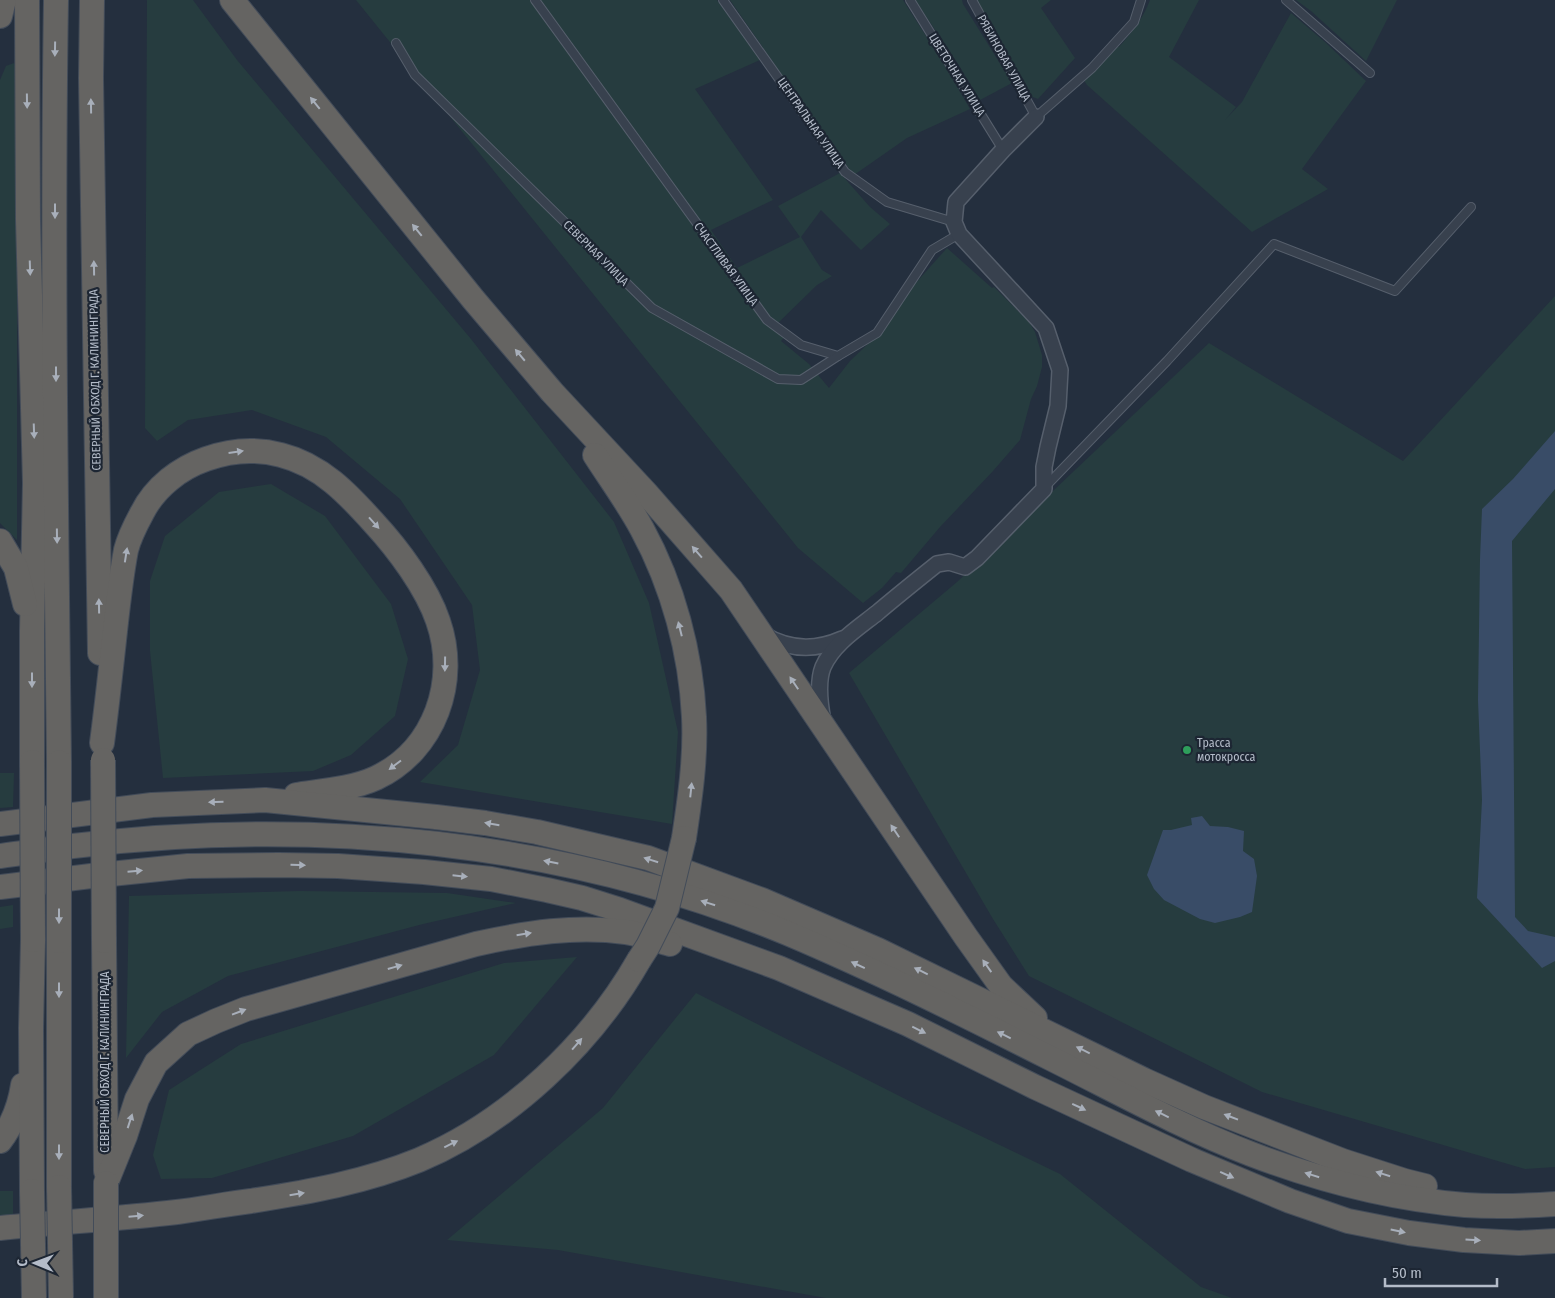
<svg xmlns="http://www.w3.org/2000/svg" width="1555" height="1298" viewBox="0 0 1555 1298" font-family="'Fira Sans Condensed',sans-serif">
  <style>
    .green { fill: #263c3f }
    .water { fill: #394c67 }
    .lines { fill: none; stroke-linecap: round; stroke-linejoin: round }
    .service-casing { stroke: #565f6c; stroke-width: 10 }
    .minor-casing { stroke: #565f6c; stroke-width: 18 }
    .trunk-casing { stroke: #434c59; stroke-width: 26 }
    .service { stroke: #38414e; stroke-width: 8 }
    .minor { stroke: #38414e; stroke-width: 15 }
    .trunk { stroke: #656462; stroke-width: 24 }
    .trunk-bridge-casing { stroke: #434c59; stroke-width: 26; stroke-linecap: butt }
    .trunk-bridge { stroke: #656462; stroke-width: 24 }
    .oneway { fill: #a8afba }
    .leisure-dot { fill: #2e9e5b; stroke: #1d2633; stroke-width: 2 }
    .labels { text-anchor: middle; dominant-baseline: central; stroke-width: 4.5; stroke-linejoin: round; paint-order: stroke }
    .street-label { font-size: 12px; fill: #b4bcc9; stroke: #1d2633 }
    .poi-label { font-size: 12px; fill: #b4bcc9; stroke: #1d2633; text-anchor: start }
  </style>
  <rect width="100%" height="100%" fill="#242f3e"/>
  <g class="green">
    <path d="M147 0H193L237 60 471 339 614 522 649 603 678 732 672 824 420 782 458 745 480 670 472 605 400 499 326 437 252 410 188 420 157 441 145 428Z"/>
    <path d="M356 0H717L760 60 695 89 773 200 711 230 737 268 800 237 778 206 840 173 870 207 890 224 861 250 821 210 801 237 822 270 832 276 817 285 778 323 789 332 781 341 809 364 829 388 850 361 872 340 905 295 947 248 992 288 994 287 1029 322 1035 332 1042 355V367L1037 386 1031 399 1020 440 993 471 940 527 901 573 896 572 882 588 863 603 798 548Z"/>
    <path d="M730 0H903L947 69 970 109 907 138 854 175 820 130Z"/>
    <path d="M915 0H962L963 4 1012 83 980 100 958 64Z"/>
    <path d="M973 0H1051L1041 8 1075 58 1038 99 1030 96Z"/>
    <path d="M1150 0H1199L1169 57 1236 107 1225 120 1242 102 1291 13 1325 42 1366 81 1302 169 1328 189 1252 232 1087 85 1081 76 1112 42 1119 47C1132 32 1143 19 1150 0Z"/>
    <path d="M1296 0H1397L1366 61 1311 11Z"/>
    <path d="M14 63 17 71V540L0 523V80L6 66Z"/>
    <path d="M1555 296V1167L1525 1169 1262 1092 1029 976 993 919 849 673 957 582 1209 343 1403 461Z"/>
    <path d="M271 484 325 516 391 604 408 659 395 716 351 755 313 771 163 778 150 651V581L165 536 219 492Z"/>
    <path d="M0 773H14L13 807 0 808Z"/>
    <path d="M300 891 447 893 516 903 423 924 228 976 162 1012 126 1058 129 896Z"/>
    <path d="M13 905V927L0 929V907Z"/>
    <path d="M577 957 494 1055 353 1136 212 1178 161 1179 153 1155 169 1090 241 1044 504 963Z"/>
    <path d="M696 993 933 1113 1060 1174 1201 1287 1232 1298H826L558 1250 447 1240 603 1108Z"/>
    <path d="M0 1191H13V1217L0 1218Z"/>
  </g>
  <g class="water">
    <path d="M1555 431V489L1512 541 1515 917 1528 931 1555 937V961L1542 968 1477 898 1482 800 1478 700 1480 559 1482 509 1513 479Z"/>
    <path d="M1202 816 1210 826 1228 827 1244 831 1243 851 1254 859 1257 876 1252 912 1240 917 1215 923 1200 919 1164 900 1154 889 1147 875 1163 830H1171L1192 825 1191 818Z"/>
  </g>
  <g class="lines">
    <g class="service-casing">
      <g id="service">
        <path d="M535 0 767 320 801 345 838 356 877 333 932 250 959 234"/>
        <path d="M723 0 845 172 887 202 954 222"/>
        <path d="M910 0 1003 150"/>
        <path d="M972 0 1036 117 1092 68 1134 22 1141 0"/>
        <path d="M1286 0 1370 73"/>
        <path d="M396 43 415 75 652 308 778 379 801 380 838 356"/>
        <path d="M1045 487 1167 361 1274 244 1395 291 1471 207"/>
      </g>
    </g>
    <g class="minor-casing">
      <g id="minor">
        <path d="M764 635C789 650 815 651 842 639"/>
        <path d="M823 721C820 705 817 682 823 667 833 644 858 628 877 613 897 596 917 580 937 564L949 562 965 567 977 558 1044 489V467L1048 447 1058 406 1060 370 1046 328 959 234 954 222 956 202 1003 150 1036 117"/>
      </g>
    </g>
    <g class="trunk-casing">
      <g id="trunk">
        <path d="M27 0 28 220 35 483 32 631V762"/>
        <path d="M56 0C52 254 56 508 59 762"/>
        <path d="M92 0 91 78 100 653"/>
        <path d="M232 0 473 299 552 392 646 493 731 590 966 937 1001 986 1035 1018"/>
        <path d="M0 16 4 0"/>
        <path d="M595 455C611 480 628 503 642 529 673 586 691 653 694 717 696 758 690 798 684 838"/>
        <path d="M0 541 16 568 25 604"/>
        <path d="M102 743C107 705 111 668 115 631 118 604 121 576 126 550 129 538 136 524 142 513 155 487 180 468 206 459 231 450 255 448 281 455 321 465 348 494 374 523 398 549 427 588 438 621 459 681 435 750 376 778 352 789 322 791 296 795"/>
        <path d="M0 824 152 805 265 800 436 817 485 823 537 832 648 858 762 900 878 950 1144 1080 1204 1107 1343 1161 1405 1181 1425 1186"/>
        <path d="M0 856C24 853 48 849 73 846 313 817 563 840 787 933 877 971 965 1015 1052 1059 1118 1092 1183 1128 1251 1154 1319 1180 1392 1199 1465 1205 1495 1207 1525 1206 1555 1204"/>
        <path d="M0 887 91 876 188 866 279 865 338 866 424 872 491 879 547 890 582 898 620 910 779 968 908 1024 1035 1087 1192 1160 1290 1201 1348 1221 1409 1233 1464 1240 1519 1243 1555 1241"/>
        <path d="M59 941V1187"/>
        <path d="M104 941 106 1171"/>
        <path d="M0 1141C13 1124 20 1105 23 1085"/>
        <path d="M106 1183 125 1136 137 1099 156 1063 188 1034 216 1021 246 1009 476 944C526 933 575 925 626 932 641 934 656 940 670 944"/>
        <path d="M32 1191 31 1028 33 940"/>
        <path d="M0 1228C59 1222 118 1219 177 1212 201 1209 226 1204 251 1201 309 1192 365 1182 419 1160 509 1122 591 1044 639 960"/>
      </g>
    </g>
    <use href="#service" class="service"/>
    <use href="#minor" class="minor"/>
    <use href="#trunk" class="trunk"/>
    <g class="trunk-bridge-casing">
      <g id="trunk-bridge">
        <path d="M103 760 104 941"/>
        <path d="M32 762 33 940"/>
        <path d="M59 762V941"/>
        <path d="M639 960 648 946 667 908 684 838"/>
        <path d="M106 1183V1298"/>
        <path d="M59 1187 61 1298"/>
        <path d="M32 1191 34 1298"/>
      </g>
    </g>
    <use href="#trunk-bridge" class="trunk-bridge"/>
  </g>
  <defs><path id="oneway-solid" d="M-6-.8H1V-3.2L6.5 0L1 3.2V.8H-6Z" transform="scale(1.25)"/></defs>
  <g class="oneway">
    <use href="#oneway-solid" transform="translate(55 49) rotate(91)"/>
    <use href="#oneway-solid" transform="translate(27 101) rotate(89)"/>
    <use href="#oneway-solid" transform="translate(315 103) rotate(-129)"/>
    <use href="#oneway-solid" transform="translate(91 106) rotate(-91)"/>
    <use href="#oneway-solid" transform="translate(55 211) rotate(90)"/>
    <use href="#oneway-solid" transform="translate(417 230) rotate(-129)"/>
    <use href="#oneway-solid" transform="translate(30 268) rotate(88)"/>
    <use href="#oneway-solid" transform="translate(94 268) rotate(-91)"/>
    <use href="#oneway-solid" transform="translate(520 355) rotate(-130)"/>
    <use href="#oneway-solid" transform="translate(56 374) rotate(90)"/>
    <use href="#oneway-solid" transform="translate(34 431) rotate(88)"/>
    <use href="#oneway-solid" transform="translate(236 452) rotate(-8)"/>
    <use href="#oneway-solid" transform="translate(374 523) rotate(48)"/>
    <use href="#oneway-solid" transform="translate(57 536) rotate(89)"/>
    <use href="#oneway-solid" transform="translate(697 552) rotate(-131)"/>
    <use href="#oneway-solid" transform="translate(126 555) rotate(-81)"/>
    <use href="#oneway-solid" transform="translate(99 606) rotate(-91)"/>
    <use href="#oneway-solid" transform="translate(680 629) rotate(-104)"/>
    <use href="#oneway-solid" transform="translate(445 664) rotate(91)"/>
    <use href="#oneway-solid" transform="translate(32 680) rotate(90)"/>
    <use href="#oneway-solid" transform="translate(794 683) rotate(-124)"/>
    <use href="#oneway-solid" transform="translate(395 765) rotate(143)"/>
    <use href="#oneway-solid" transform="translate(691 790) rotate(-84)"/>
    <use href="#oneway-solid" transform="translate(216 802) rotate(179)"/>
    <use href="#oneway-solid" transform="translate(492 824) rotate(-170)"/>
    <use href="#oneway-solid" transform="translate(895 831) rotate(-124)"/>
    <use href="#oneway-solid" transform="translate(651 860) rotate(-162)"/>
    <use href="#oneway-solid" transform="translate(551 862) rotate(-169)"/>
    <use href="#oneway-solid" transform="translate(298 865) rotate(1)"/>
    <use href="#oneway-solid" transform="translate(135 871) rotate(-5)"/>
    <use href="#oneway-solid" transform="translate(460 876) rotate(6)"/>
    <use href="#oneway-solid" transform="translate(708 903) rotate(-162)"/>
    <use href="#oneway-solid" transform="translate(59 916) rotate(90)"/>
    <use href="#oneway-solid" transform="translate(524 934) rotate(-9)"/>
    <use href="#oneway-solid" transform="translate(858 965) rotate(-155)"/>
    <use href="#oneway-solid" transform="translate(987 966) rotate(-125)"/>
    <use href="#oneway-solid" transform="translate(395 967) rotate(-16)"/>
    <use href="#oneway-solid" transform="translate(921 971) rotate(-154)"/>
    <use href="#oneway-solid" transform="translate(59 990) rotate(90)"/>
    <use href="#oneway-solid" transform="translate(239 1012) rotate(-21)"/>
    <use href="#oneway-solid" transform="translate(919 1030) rotate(26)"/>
    <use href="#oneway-solid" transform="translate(1004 1035) rotate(-154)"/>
    <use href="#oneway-solid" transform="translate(577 1044) rotate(-49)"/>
    <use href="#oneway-solid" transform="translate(1083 1050) rotate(-154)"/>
    <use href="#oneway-solid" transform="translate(1079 1107) rotate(25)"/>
    <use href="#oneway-solid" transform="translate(1162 1114) rotate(-154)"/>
    <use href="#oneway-solid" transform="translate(1231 1117) rotate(-159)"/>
    <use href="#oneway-solid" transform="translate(130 1121) rotate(-72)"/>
    <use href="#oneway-solid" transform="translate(451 1144) rotate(-26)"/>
    <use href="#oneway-solid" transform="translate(59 1152) rotate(90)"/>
    <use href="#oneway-solid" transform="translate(1383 1174) rotate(-162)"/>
    <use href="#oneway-solid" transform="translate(1227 1175) rotate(24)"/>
    <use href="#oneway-solid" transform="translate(1312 1175) rotate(-163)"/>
    <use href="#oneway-solid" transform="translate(297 1194) rotate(-9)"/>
    <use href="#oneway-solid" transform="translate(136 1216) rotate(-5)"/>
    <use href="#oneway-solid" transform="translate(1398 1231) rotate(12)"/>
    <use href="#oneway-solid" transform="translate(1473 1240) rotate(3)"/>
  </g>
  <circle class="leisure-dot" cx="1187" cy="750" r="5"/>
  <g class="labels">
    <g class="street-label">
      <text transform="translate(1004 58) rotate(61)">РЯБИНОВАЯ УЛИЦА</text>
      <text transform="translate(957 75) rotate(58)">ЦВЕТОЧНАЯ УЛИЦА</text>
      <text transform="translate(811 123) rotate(55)">ЦЕНТРАЛЬНАЯ УЛИЦА</text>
      <text transform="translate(596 253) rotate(45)">СЕВЕРНАЯ УЛИЦА</text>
      <text transform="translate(726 264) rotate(54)">СЧАСТЛИВАЯ УЛИЦА</text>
      <text transform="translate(95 380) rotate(-91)">СЕВЕРНЫЙ ОБХОД Г. КАЛИНИНГРАДА</text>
      <text transform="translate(105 1062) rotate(-90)">СЕВЕРНЫЙ ОБХОД Г. КАЛИНИНГРАДА</text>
    </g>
    <g class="poi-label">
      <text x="1197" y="743">Трасса<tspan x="1197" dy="14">мотокросса</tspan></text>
    </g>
  </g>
  <g transform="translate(35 1263) rotate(271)" stroke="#1d2633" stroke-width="4" paint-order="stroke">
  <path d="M0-4L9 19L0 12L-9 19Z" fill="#b4bcc9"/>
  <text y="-8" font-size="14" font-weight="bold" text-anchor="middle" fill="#b4bcc9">С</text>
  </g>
  <path d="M1385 1278v8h112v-8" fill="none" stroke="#b4bcc9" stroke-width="2.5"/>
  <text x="1392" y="1278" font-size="15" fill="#b4bcc9" stroke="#1d2633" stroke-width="4" paint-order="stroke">50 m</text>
</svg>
